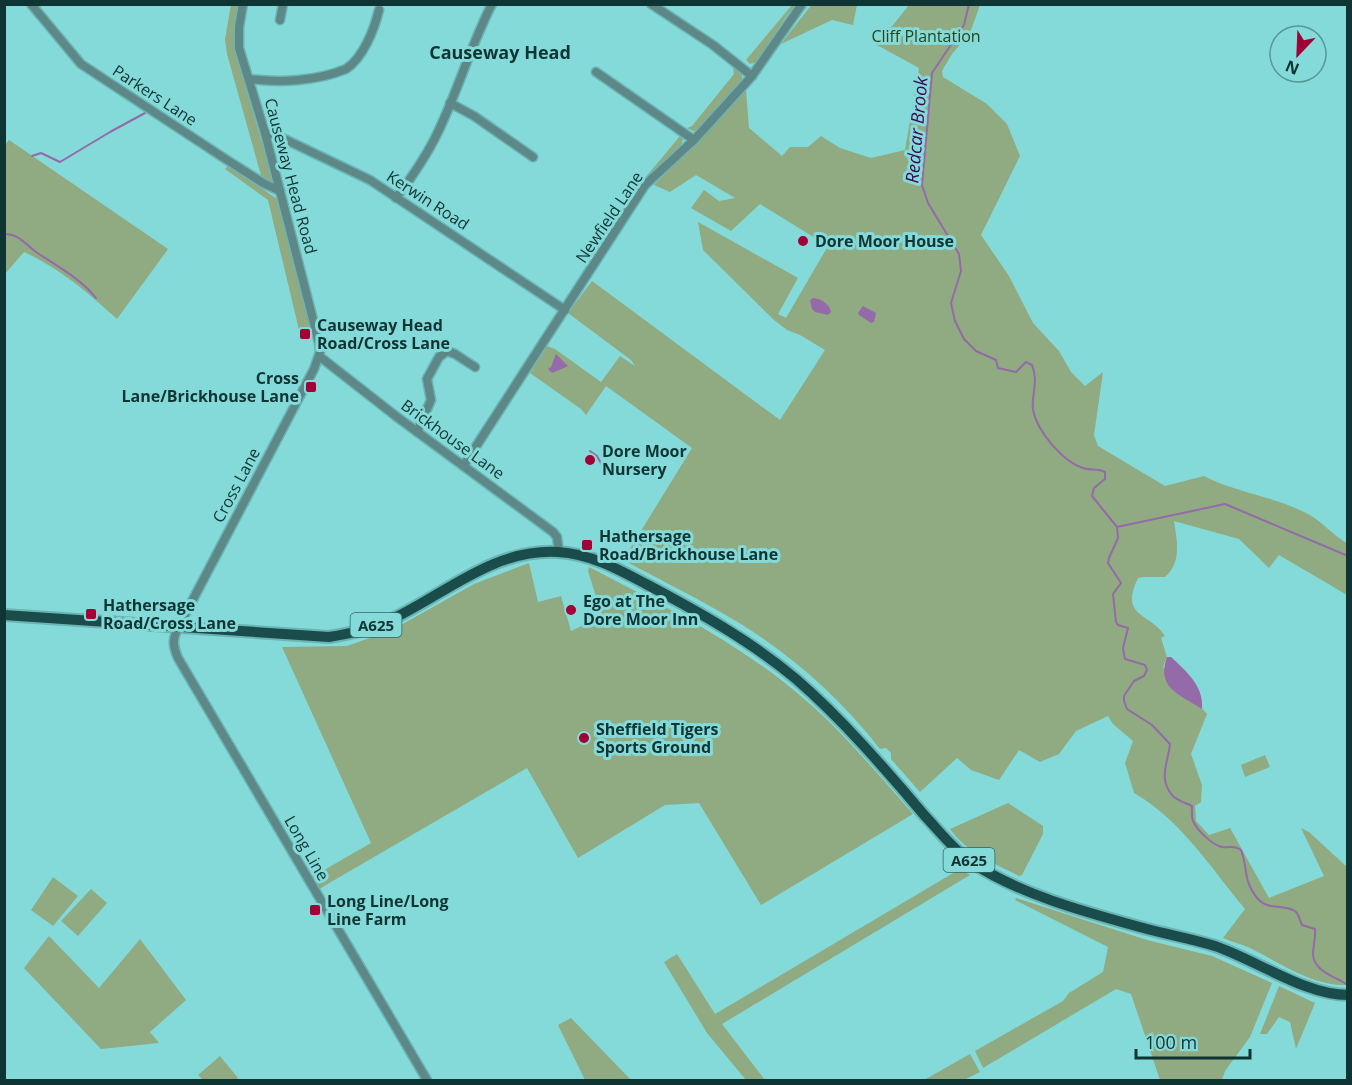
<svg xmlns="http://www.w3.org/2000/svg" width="1352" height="1085" viewBox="0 0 1352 1085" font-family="'Open Sans',sans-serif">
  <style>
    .green { fill: #90aa82 }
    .water { fill: #946aa8 }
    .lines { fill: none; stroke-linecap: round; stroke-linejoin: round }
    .stream { stroke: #946aa8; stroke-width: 2 }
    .minor-casing { stroke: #6ab5b4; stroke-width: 11 }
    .major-casing { stroke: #6ab5b4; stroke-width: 14 }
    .minor { stroke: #5e8887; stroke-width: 8 }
    .major { stroke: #1a4c4c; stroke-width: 10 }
    .poi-dot { fill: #a10134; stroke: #84dad9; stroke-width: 2 }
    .labels { text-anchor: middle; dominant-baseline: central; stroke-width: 6; stroke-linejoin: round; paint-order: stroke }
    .shield { fill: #84dad9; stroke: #316665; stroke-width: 1.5 }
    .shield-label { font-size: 15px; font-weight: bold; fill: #0e3433 }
    .park-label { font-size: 16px; fill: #284415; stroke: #84dad9 }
    .street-label { font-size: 16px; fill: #0e3433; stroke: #84dad9 }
    .poi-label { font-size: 16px; font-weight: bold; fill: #0e3433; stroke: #84dad9; text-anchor: start }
    .neighbourhood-label { font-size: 18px; font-weight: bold; fill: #0e3433; stroke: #84dad9 }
    .water-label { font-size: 18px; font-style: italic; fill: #410555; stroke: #84dad9 }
  </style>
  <rect width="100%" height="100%" fill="#84dad9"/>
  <g class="green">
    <path d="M812 4 857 5 853 25 832 20 781 44Z"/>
    <path d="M231 5H239L235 44 236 55 274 183 272 184 262 179 227 54 225 39Z"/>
    <path d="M792 5H796L787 15 757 62 750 64 746 60Z"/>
    <path d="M909 5H980L970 33 952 54 942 71 943 77 987 104 1007 124 1020 156 981 235 1009 276 1033 323 1059 351 1071 372 1085 386 1103 372 1094 435 1098 446 1165 486 1204 476C1237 493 1276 497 1306 513 1321 520 1332 535 1347 543V595L1279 555 1269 568 1239 539 1174 521C1177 541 1182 562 1165 577H1144L1138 578C1119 618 1150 612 1165 636L1161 638 1167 657 1163 667 1207 714 1191 754 1202 785 1201 802 1195 806 1196 821 1209 835 1230 828 1269 898 1324 876 1301 828 1309 832 1347 867V985C1315 987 1278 962 1250 948 1241 944 1232 942 1223 938L1245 909C1211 868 1181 820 1134 793L1125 763 1133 741 1113 724 1108 716 1076 731 1059 754 1040 762 1019 750 999 780 971 770 957 758 920 792 891 759V753L886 748 880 749C838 695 784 648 724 614 691 595 657 578 623 560L692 448 606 386 586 415 581 409 530 373 547 346 555 349 601 382 620 356 635 366 631 360 568 313 592 281 780 420 825 350 800 335 787 330 774 320 703 250 698 222 798 278 778 314 786 318 828 246 760 204 731 231 691 208 704 190 719 201 735 198 696 175 670 192 654 185 746 90 749 128 782 156 790 147H808L821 136 840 148 871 158 905 150 919 68 877 45Z"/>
    <path d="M733 67 742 75V79L699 129 693 131 687 128 692 126 734 74Z"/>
    <path d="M680 136 683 139 681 146 645 178Z"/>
    <path d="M9 140 168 249 117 319C86 291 62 270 24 252L5 274 4 146Z"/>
    <path d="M229 165 277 199 280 205 311 331 300 334 268 200 225 169Z"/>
    <path d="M529 563 538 602 561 596 571 631 602 616 588 571 589 567C660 604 734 640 796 692 839 727 876 772 913 814L761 905 699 803 665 805 578 858 527 768 319 889 312 877 371 843 282 647 347 646 392 630 474 584Z"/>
    <path d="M1265 755 1270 767 1245 777 1241 765Z"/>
    <path d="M1008 803 1043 826V834L1022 875 1019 876C994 863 967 853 950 829Z"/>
    <path d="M960 869 970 875 722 1024 765 1080H746L707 1033 664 962 677 954 715 1014Z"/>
    <path d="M53 877 78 896 53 926 31 910Z"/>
    <path d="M91 889 107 903 78 936 61 921Z"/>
    <path d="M1016 898 1147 940 1212 956 1272 983 1250 1037 1225 1071 1222 1080H1160L1131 994 1116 989 983 1068 975 1051 1063 1001 1069 993 1103 972 1108 947 1015 900Z"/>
    <path d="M49 936 99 988 140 939 186 1000 150 1032 159 1043 101 1049 24 968Z"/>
    <path d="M1279 986 1315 1003 1296 1049 1290 1022 1279 1017 1267 1034H1260Z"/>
    <path d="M571 1018 630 1079 631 1080H585L558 1025Z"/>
    <path d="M970 1054 980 1072 964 1080H924Z"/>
    <path d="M220 1056 238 1078 235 1080H203L198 1075Z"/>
  </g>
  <g class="water">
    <path d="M813 298C821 299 829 303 831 312L828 315 815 312 812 309 810 300Z"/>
    <path d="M863 306 876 313 874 322 871 323 859 315 858 313Z"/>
    <path d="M556 354 568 366 552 373 548 369 551 367Z"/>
    <path d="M1167 657H1171C1187 672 1204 686 1202 709 1179 694 1156 688 1167 657Z"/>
  </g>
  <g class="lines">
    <g class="stream">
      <path d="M969 4 964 25 932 73 922 185 928 203 959 254 961 271 951 303 955 321 964 339 976 351 996 360 998 368 1016 372 1026 362 1032 365C1039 381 1031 396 1033 410 1037 431 1063 462 1083 468 1091 471 1097 468 1105 472V479L1094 488 1092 496 1117 527 1118 538 1109 558 1108 563 1121 583 1113 594 1116 622 1118 625 1128 628 1123 648 1125 659 1145 665 1147 670 1144 676 1134 681 1124 696V701L1127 709 1152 725 1170 744C1168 763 1157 780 1174 797 1179 801 1186 803 1192 806 1192 811 1191 816 1193 821 1197 830 1212 845 1222 847 1230 848 1234 845 1241 850 1248 868 1243 881 1257 898 1269 912 1286 903 1296 912 1299 915 1300 921 1302 925L1315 929C1316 938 1313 945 1313 954 1313 971 1336 977 1348 985"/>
      <path d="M32 156 41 153 60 162 110 132 145 113"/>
      <path d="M4 179H5"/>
      <path d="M4 234C18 233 26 245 36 252 58 267 80 278 96 298"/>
      <path d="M590 451 597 456 602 465"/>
      <path d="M603 467V470"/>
      <path d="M1117 527 1225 504 1348 556"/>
    </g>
    <g class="minor-casing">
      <g id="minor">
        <path d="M31 4 81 64 224 158 263 183 280 191"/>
        <path d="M243 4 239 27V48L265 133 319 343 320 352 314 369 178 628C172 640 173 646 178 658L427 1080"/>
        <path d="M651 4 713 45 752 76"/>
        <path d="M280 20 283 4"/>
        <path d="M596 72 694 140"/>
        <path d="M249 79C280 83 317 81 346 69 363 58 374 30 379 10"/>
        <path d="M450 103 474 116 533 157"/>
        <path d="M265 133 276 135 370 180 565 310"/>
        <path d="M396 198C412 177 427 155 438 132 458 90 471 45 492 4"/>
        <path d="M319 356 397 417 553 532 557 537 559 552"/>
        <path d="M417 432 431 400 427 379 439 357 447 351 455 354 475 367"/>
        <path d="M464 465 645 185 694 140 752 76 802 4"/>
      </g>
    </g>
    <g class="major-casing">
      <path id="major" d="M4 615 329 637C348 634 368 630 386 622 442 597 492 548 558 552 591 554 618 569 646 584 697 611 751 641 796 679 819 699 842 722 863 745 884 768 905 792 925 816 940 832 953 849 971 862 1020 895 1089 913 1147 929 1170 935 1193 939 1215 946 1256 960 1305 995 1348 995"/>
    </g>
    <use href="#minor" class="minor"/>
    <use href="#major" class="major"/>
  </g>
  <g class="poi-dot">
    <circle cx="803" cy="241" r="6"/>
    <rect x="299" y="328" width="12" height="12" rx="3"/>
    <rect x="305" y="381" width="12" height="12" rx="3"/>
    <circle cx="590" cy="460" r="6"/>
    <rect x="581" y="539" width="12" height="12" rx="3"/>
    <circle cx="571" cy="610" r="6"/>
    <rect x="85" y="608" width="12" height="12" rx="3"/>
    <circle cx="584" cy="738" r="6"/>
    <rect x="309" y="904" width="12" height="12" rx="3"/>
  </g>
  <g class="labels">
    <g class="shield">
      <rect x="350.5" y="613" width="51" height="24" rx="4.5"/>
      <rect x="943.5" y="848" width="51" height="24" rx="4.5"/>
    </g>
    <g class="shield-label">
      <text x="376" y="625">A625</text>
      <text x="969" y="860">A625</text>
    </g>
    <g class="park-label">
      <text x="926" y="36">Cliff Plantation</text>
    </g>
    <g class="street-label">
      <text transform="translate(155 95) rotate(33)">Parkers Lane</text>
      <text transform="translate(291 176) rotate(75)">Causeway Head Road</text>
      <text transform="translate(428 200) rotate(33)">Kerwin Road</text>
      <text transform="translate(609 217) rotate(-56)">Newfield Lane</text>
      <text transform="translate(453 439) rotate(36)">Brickhouse Lane</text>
      <text transform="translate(236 485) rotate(-62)">Cross Lane</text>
      <text transform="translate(307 848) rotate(60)">Long Line</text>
    </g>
    <g class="poi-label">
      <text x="815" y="241">Dore Moor House</text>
      <text x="317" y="325">Causeway Head<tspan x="317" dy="18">Road/Cross Lane</tspan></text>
      <text x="299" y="378" text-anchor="end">Cross<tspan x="299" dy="18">Lane/Brickhouse Lane</tspan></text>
      <text x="602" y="451">Dore Moor<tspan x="602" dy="18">Nursery</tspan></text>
      <text x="599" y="536">Hathersage<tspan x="599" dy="18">Road/Brickhouse Lane</tspan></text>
      <text x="583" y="601">Ego at The<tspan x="583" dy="18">Dore Moor Inn</tspan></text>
      <text x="103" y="605">Hathersage<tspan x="103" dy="18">Road/Cross Lane</tspan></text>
      <text x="596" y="729">Sheffield Tigers<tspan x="596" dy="18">Sports Ground</tspan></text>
      <text x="327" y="901">Long Line/Long<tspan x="327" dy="18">Line Farm</tspan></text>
    </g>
    <g class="neighbourhood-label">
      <text x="500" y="52">Causeway Head</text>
    </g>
    <g class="water-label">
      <text transform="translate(916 130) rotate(-85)">Redcar Brook</text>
    </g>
  </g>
  <rect width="1352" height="1085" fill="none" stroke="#0e3433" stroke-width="12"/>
  <g transform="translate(1298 54) rotate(203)"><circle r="28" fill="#84dad9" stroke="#559897" stroke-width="1.5"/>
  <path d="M0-4.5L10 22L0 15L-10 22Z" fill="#a10134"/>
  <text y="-9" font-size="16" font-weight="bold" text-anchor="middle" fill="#0e3433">N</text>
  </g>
  <path d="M1136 1049v9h114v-9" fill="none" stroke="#0e3433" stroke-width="3"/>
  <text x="1145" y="1049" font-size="18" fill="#0e3433" stroke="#84dad9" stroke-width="4.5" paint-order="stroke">100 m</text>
</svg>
